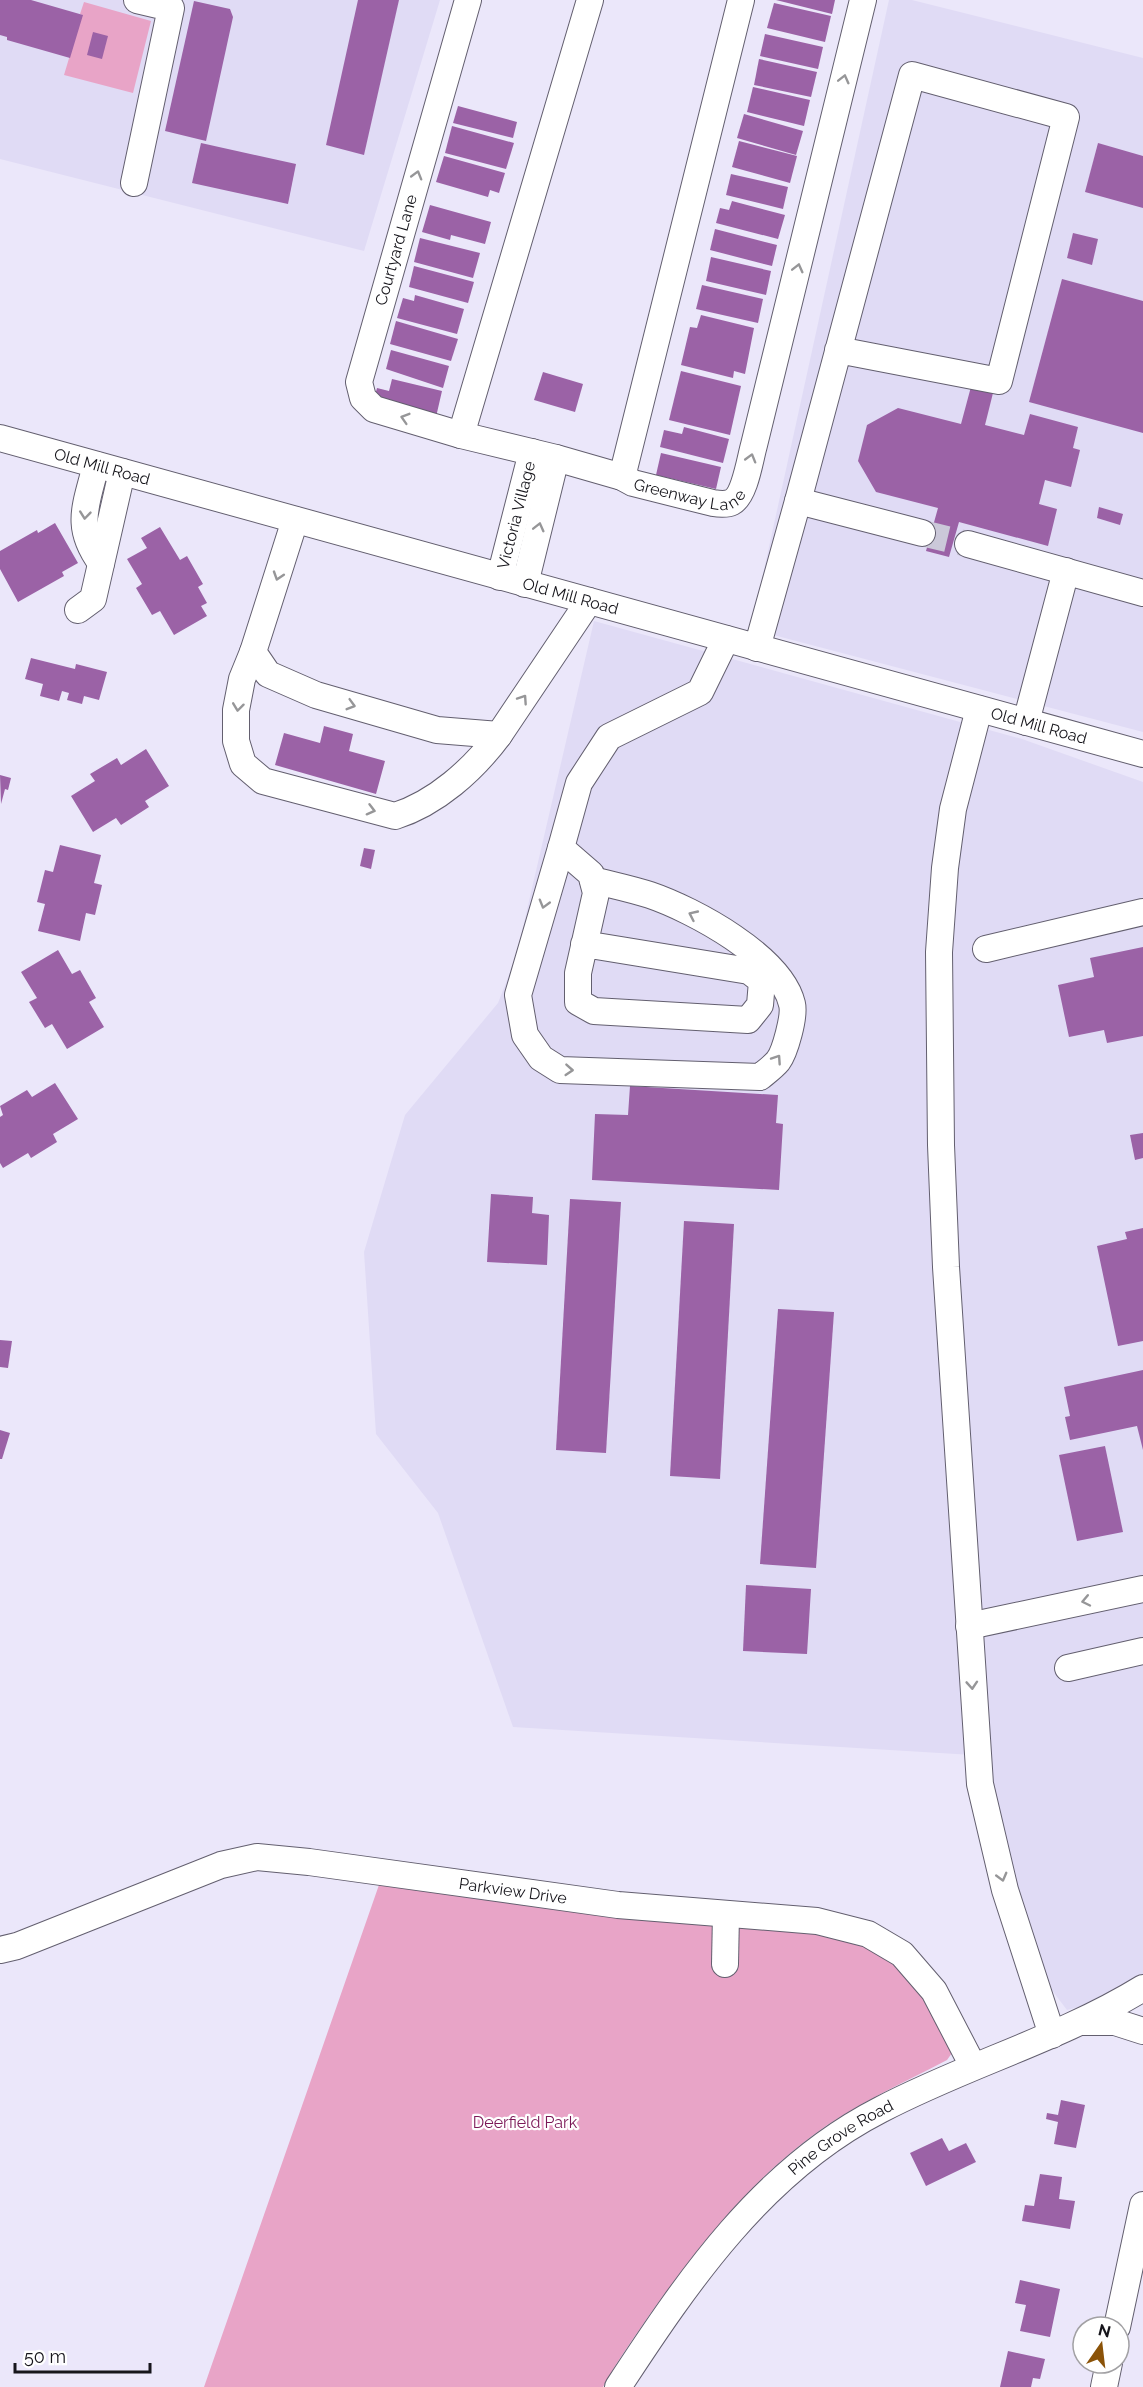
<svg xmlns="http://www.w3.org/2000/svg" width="1143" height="2387" viewBox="0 0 1143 2387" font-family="Raleway,sans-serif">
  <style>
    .built { fill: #e0dbf5 }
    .green { fill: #e8a4c7 }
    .building { fill: #9b62a6 }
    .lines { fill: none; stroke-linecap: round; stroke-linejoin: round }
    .minor-tunnel { stroke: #cbc8d9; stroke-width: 26; stroke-dasharray: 26 13; stroke-linecap: butt }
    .minor-casing { stroke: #635f6f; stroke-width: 28 }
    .minor { stroke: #fff; stroke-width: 26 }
    .oneway { stroke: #969698 }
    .labels { text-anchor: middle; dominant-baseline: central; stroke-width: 4.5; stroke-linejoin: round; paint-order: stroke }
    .street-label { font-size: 16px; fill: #16151b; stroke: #fff }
    .park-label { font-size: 16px; fill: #7b1757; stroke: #fff }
  </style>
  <rect width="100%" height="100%" fill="#ebe7fa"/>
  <g class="built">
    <path d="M0 0H440L364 251 0 159Z"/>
    <path d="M889 0H912L1143 58V732L751 629Z"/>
    <path d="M594 621 1022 739 1143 782V1978L1107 1999 1067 2010 1048 1985 1015 1884 991 1780 989 1756 513 1727 438 1513 376 1434 364 1252 405 1115 498 1003 516 957Z"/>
  </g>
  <g class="green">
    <path d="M84 2 151 21 133 93 64 75 82 15 80 14Z"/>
    <path d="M380 1882 824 1934 846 1938 869 1948 896 1965 916 1986 952 2053 947 2060C901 2084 853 2105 812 2136 747 2184 696 2249 650 2314 634 2338 616 2362 603 2387H204Z"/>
  </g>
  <g class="building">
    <path d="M0 0H31L83 15 70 58 7 40V37L0 35Z"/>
    <path d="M358 0H399L364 155 326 145Z"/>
    <path d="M776 0H835L832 14Z"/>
    <path d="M194 1 230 9 233 17 206 141 165 131Z"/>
    <path d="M774 3 831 16 825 42 767 28Z"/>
    <path d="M93 32 108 36 102 59 87 55Z"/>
    <path d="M765 34 823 47 818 69 760 56Z"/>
    <path d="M759 59 817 72 811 97 754 85Z"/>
    <path d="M753 87 810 100 804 126 747 112Z"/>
    <path d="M458 106 517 122 513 138 453 123Z"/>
    <path d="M744 114 803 131 796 155 737 138Z"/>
    <path d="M452 126 514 143 506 169 445 153Z"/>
    <path d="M739 141 797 156 790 183 732 167Z"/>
    <path d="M201 143 296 164 288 204 192 183Z"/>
    <path d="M1098 143 1143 156V208L1085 192Z"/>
    <path d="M444 156 505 173 499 193 490 190 488 197 436 182Z"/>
    <path d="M731 174 788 187 783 209 726 195Z"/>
    <path d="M732 201 785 215 778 239 716 223 720 208 729 210Z"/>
    <path d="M430 205 491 222 485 244 451 235 450 240 422 232Z"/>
    <path d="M715 229 777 245 772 266 710 250Z"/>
    <path d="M1073 233 1098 239 1092 265 1067 258Z"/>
    <path d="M420 238 480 253 473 278 414 262Z"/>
    <path d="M711 257 771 271 766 295 706 281Z"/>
    <path d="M414 266 474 282 468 303 409 287Z"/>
    <path d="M1062 279 1143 301V433L1029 402Z"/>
    <path d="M702 285 763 299 758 323 696 309Z"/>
    <path d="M415 295 464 309 457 334 397 318 403 298 414 301Z"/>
    <path d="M701 315 754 328 745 374 734 371 733 378 681 365 690 327 697 328Z"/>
    <path d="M396 321 458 339 451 361 390 344Z"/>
    <path d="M391 350 449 366 443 388 386 369Z"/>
    <path d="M681 371 741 386 730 435 669 420Z"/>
    <path d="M543 372 583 384 575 412 534 400Z"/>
    <path d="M392 379 442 391 436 417 373 402 377 388 389 391Z"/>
    <path d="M972 383 994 389 985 425 1024 435 1030 414 1078 427 1073 448 1080 450 1071 487 1045 480 1039 504 1057 509 1048 546 959 522 949 557 926 551 938 508 876 492 858 461 867 425 898 408 961 424Z"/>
    <path d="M684 427 729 439 723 463 660 447 664 430 682 434Z"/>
    <path d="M661 453 721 467 716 489 656 475Z"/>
    <path d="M1099 507 1123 514 1120 525 1097 518Z"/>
    <path d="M55 523 78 563 62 572 64 576 18 602 0 569V551L37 530 38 533Z"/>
    <path d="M160 527 180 560 187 556 203 584 198 587 207 603 201 606 207 616 174 635 160 611 152 615 136 588 142 584 127 559 147 548 141 538Z"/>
    <path d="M31 658 75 669 76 664 107 672 99 700 84 696 82 704 67 700 69 693 62 691 59 701 40 696 43 684 25 679Z"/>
    <path d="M324 726 353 734 349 751 385 761 376 794 275 765 284 733 320 743Z"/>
    <path d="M146 749 169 786 145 801 149 807 121 825 116 818 93 832 71 796 95 781 90 774 117 758 121 765Z"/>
    <path d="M0 775 11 778 8 790 5 789 1 804Z"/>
    <path d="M60 845 101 855 94 883 102 885 95 915 86 913 80 941 38 931 45 904 37 902 45 870 53 872Z"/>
    <path d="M364 848 375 850 371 869 360 866Z"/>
    <path d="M1143 947V1036L1107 1043 1104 1030 1069 1037 1058 985 1094 977 1090 958Z"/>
    <path d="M58 950 72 974 80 970 96 998 89 1002 104 1027 67 1049 52 1024 45 1028 29 1002 37 998 21 972Z"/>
    <path d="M55 1083 78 1119 53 1134 57 1142 31 1158 28 1153 3 1168 0 1163V1117L3 1115 0 1106 27 1090 32 1097Z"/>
    <path d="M630 1086 778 1095 776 1123 783 1124 779 1190 592 1180 595 1114 628 1115Z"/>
    <path d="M1143 1133V1158L1135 1160 1130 1135Z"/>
    <path d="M491 1194 533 1197 532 1213 549 1215 547 1265 487 1262Z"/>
    <path d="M570 1199 621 1202 606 1453 556 1450Z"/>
    <path d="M684 1221 734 1224 720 1479 670 1476Z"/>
    <path d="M1143 1228V1341L1118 1346 1097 1246 1127 1239 1125 1232Z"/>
    <path d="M778 1309 834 1312 816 1568 760 1564Z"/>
    <path d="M0 1340 12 1341 8 1368 0 1367Z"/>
    <path d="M1143 1370V1450L1137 1426 1070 1440 1065 1417 1070 1416 1064 1387Z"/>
    <path d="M0 1430 10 1433 2 1459H0Z"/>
    <path d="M1105 1446 1123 1532 1077 1541 1059 1455Z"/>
    <path d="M746 1585 811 1589 807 1654 743 1651Z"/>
    <path d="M1061 2100 1085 2105 1076 2148 1054 2144 1058 2122 1046 2119 1047 2113 1058 2115Z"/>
    <path d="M942 2138 949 2151 966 2143 976 2162 926 2186 910 2153Z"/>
    <path d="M1040 2174 1062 2177 1059 2199 1075 2201 1070 2229 1022 2221 1025 2205 1034 2206Z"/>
    <path d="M1020 2280 1060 2289 1050 2337 1020 2331 1026 2305 1015 2303Z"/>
    <path d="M1008 2351 1045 2359 1040 2379 1033 2378 1031 2387H1000Z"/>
  </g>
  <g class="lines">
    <path class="minor-tunnel" d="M922 533 968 544"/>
    <g class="minor-casing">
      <g id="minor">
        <path id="s1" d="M468 0 359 382 363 398 374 409 461 435 556 458 622 477 633 483 713 503C719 504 726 505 732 502 745 495 750 459 754 445L863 0"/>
        <path d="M134 183 171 8 137 0"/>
        <path d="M461 435 590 0"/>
        <path id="s2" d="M0 438 1143 754"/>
        <path d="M96 465C86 506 74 526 101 563"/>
        <path d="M622 477 741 0"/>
        <path d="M798 501 912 75 1066 117 999 381 838 350"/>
        <path d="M295 520 253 652 268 674 316 695 437 730 499 735 589 601"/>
        <path d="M968 544 1143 593"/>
        <path id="s3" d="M500 577 532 452"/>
        <path d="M525 584 556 458"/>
        <path d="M78 610 93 599 122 472"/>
        <path d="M757 648 798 501 922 533"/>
        <path d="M253 652 242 679 236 710V741L243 764 263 781 395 816C436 803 473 770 499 735"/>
        <path d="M979 709 953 809 945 868 939 952 941 1145 946 1267 980 1784 1005 1890 1052 2035"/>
        <path d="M1026 722 1066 571"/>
        <path d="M561 848 518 995 525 1035 541 1058 560 1070 760 1077C766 1072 773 1067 778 1061 785 1052 795 1016 792 1004 781 957 694 910 650 895 632 889 612 885 593 880"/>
        <path d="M584 944 749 971 762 981 760 1005 748 1020 594 1011 578 1002V973L596 893 591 874 561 848 579 783 609 737 700 692 726 639"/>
        <path d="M986 949 1143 912"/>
        <path d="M969 1626 1143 1589"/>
        <path d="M1068 1668 1143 1651"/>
        <path id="s4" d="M0 1950 17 1946 221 1865 257 1857 309 1862 618 1905 817 1921 868 1934 902 1954 934 1991 973 2066"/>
        <path d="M725 1964 726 1914"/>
        <path d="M1083 2022H1115L1143 2031"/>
        <path d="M1117 2327 1143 2205"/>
        <path id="s5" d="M618 2387C688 2280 763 2170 880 2110 965 2065 1060 2039 1143 1988"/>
        <path d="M1104 2387 1109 2363"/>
      </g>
    </g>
    <use href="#minor" class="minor"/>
  </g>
  <defs><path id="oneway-chevron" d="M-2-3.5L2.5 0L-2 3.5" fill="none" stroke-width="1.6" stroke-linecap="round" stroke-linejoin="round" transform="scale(1.5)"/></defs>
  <g class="oneway">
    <use href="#oneway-chevron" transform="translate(844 79) rotate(-76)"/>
    <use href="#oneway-chevron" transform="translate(417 175) rotate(-74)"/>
    <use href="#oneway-chevron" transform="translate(798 268) rotate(-76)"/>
    <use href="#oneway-chevron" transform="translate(405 418) rotate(-163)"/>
    <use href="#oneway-chevron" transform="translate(751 458) rotate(-74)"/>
    <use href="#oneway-chevron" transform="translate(85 515) rotate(96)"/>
    <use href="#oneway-chevron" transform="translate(539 527) rotate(-76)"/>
    <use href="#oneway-chevron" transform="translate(278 576) rotate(108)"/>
    <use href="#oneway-chevron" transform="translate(523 699) rotate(-56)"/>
    <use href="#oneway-chevron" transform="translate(351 705) rotate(16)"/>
    <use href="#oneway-chevron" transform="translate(238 707) rotate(97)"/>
    <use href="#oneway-chevron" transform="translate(371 810) rotate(15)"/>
    <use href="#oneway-chevron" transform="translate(544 904) rotate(106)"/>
    <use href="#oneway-chevron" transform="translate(693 915) rotate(-155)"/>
    <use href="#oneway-chevron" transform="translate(777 1059) rotate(-56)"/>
    <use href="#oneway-chevron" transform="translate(569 1070) rotate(4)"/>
    <use href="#oneway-chevron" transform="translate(1086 1601) rotate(168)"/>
    <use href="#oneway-chevron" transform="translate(972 1685) rotate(86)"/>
    <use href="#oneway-chevron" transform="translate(1002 1877) rotate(75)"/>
  </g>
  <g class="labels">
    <g class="street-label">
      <text transform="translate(396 250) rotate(-74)">Courtyard Lane</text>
      <text stroke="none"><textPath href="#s2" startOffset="106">Old Mill Road</textPath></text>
      <text stroke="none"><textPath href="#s1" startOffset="758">Greenway Lane</textPath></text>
      <text stroke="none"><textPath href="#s3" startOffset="64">Victoria Village</textPath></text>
      <text stroke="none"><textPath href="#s2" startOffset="592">Old Mill Road</textPath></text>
      <text stroke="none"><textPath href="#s2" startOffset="1078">Old Mill Road</textPath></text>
      <text stroke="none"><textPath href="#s4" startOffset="532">Parkview Drive</textPath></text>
      <text stroke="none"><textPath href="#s5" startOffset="338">Pine Grove Road</textPath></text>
    </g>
    <g class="park-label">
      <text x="525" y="2122">Deerfield Park</text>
    </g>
  </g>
  <g transform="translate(1101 2345) rotate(14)"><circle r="28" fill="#ffffff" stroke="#a2a1a4" stroke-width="1.5"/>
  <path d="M0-4.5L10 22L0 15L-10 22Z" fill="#8b5308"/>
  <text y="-9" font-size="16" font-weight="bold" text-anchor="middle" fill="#16151b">N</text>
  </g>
  <path d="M15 2363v9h135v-9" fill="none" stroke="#16151b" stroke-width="3"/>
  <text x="24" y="2363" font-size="18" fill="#16151b" stroke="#ffffff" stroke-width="4.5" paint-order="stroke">50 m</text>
</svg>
